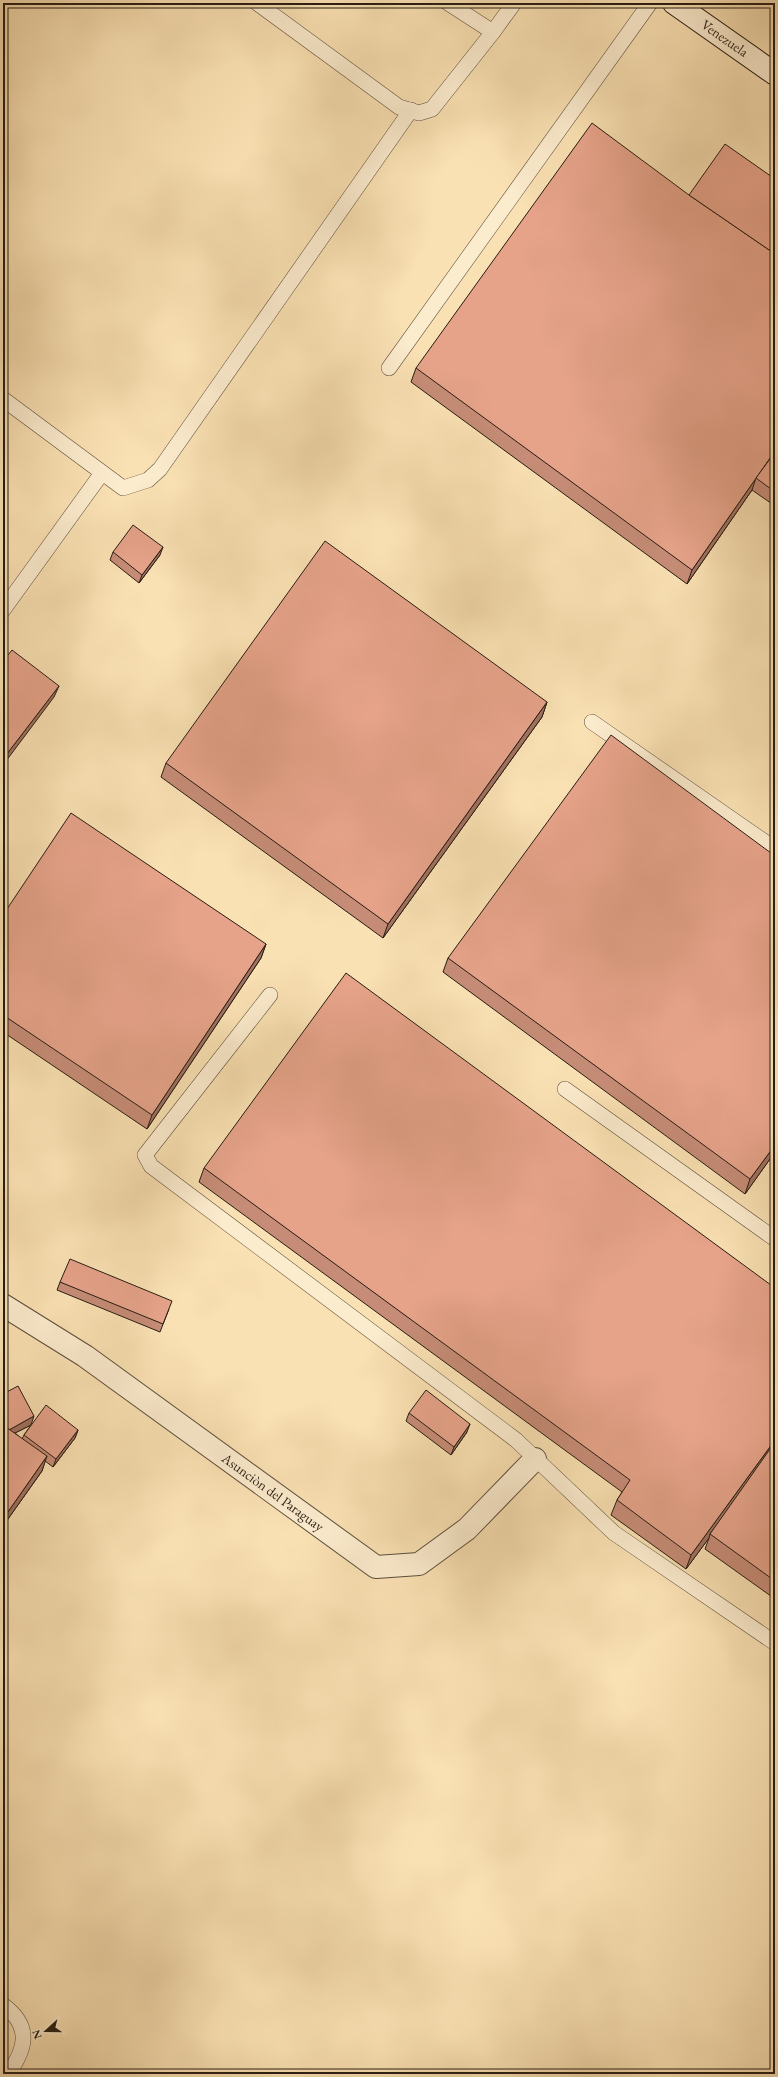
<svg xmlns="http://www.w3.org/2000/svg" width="778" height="2077" viewBox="0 0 778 2077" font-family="'EB Garamond',serif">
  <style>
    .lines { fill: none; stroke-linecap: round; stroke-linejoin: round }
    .lane-casing { stroke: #5c4d3a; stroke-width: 16 }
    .street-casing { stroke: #5c4d3a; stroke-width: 24 }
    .secondary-casing { stroke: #271c12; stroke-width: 24 }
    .lane { stroke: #fcecce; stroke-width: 15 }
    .street { stroke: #fcecce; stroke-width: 22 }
    .secondary { stroke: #fcecce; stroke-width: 22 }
    .wall { fill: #c68c77; stroke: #271c12; fill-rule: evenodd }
    .shaded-wall { fill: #a17261; stroke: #271c12 }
    .building { fill: #e6a38a; stroke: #271c12 }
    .labels { text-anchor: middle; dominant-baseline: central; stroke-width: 3.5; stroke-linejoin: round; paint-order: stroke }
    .street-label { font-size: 14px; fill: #271c12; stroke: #fcecce }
  </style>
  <rect width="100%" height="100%" fill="#fae1b3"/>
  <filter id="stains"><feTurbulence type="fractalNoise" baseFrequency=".005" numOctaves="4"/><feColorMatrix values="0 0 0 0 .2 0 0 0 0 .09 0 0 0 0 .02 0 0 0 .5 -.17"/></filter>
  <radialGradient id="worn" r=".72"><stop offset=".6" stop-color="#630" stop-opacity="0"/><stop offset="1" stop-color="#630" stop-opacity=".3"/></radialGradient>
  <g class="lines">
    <g class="lane-casing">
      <g id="lane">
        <path d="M257 3 399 107 419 113 432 109 493 32"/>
        <path d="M448 3 493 32 514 3"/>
        <path d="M389 368 650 3"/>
        <path d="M3 399 123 488 148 480 160 469 411 110"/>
        <path d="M3 610 102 473"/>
        <path d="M592 722 775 849"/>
        <path d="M270 995 145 1155 151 1166 516 1440 614 1533 775 1643"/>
        <path d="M565 1089 775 1239"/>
        <path d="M3 2005C32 2026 26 2049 8 2074"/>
      </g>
    </g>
    <g class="street-casing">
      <path id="street" d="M3 1305 85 1356 376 1567 419 1564 467 1529 535 1459"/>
    </g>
    <g class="secondary-casing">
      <path id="secondary" d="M674 3 775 74"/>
    </g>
    <use href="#lane" class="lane"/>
    <use href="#street" class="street"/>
    <use href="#secondary" class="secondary"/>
  </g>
  <g class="wall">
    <path d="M775 179V506L752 490 687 584 411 382 416 368 689 195Z"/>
    <path d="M113 552 160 555 139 583 110 560Z"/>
    <path d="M547 702 542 717 383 938 161 777 166 763Z"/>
    <path d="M775 856V1152L745 1194 443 972 448 958Z"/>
    <path d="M3 915 266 944 261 958 147 1129 3 1032Z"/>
    <path d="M204 1168 775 1288V1599L705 1549 709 1538 686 1569 611 1515 617 1500 622 1492 199 1182Z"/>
    <path d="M60 1282 169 1309 160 1332 57 1290Z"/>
    <path d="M3 1394 31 1424 78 1430 75 1438 53 1467 45 1461 42 1471 3 1526ZM31 1425 24 1435 22 1439 15 1433Z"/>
    <path d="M409 1413 467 1432 451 1455 406 1421Z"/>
  </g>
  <g class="shaded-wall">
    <path d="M775 451 756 478 752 490 687 584 692 570Z"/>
    <path d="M163 547 160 555 139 583 142 575Z"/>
    <path d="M59 686 54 697 3 765V759Z"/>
    <path d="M547 702 542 717 383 938 388 924Z"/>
    <path d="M266 944 261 958 147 1129 152 1115Z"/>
    <path d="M775 1145V1152L745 1194 750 1179Z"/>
    <path d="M34 1416 31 1425 3 1439V1433Z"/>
    <path d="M470 1424 467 1432 451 1455 454 1447Z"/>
    <path d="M78 1430 75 1438 53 1467 56 1459Z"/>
    <path d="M775 1440V1448L710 1534 709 1538 686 1569 691 1555Z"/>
    <path d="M47 1456 42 1471 3 1526V1519Z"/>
  </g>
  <g class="building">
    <path d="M592 123 689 195 775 254V451L692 570 416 368Z"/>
    <path d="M725 144 775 179V254L689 195Z"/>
    <path d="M775 452V492L756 478Z"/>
    <path d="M133 525 163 547 142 575 113 552Z"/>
    <path d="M325 541 547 702 388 924 166 763Z"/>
    <path d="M12 650 59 686 3 759V661Z"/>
    <path d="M611 735 775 856V1145L750 1179 448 958Z"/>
    <path d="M71 813 266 944 152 1115 3 1015V915Z"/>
    <path d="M346 973 775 1288V1440L691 1555 617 1500 630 1480 204 1168Z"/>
    <path d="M70 1259 172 1301 163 1324 60 1282Z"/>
    <path d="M18 1386 34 1416 9 1430 3 1425V1394Z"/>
    <path d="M426 1390 470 1424 454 1447 409 1413Z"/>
    <path d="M46 1405 78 1430 56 1459 24 1435Z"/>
    <path d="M3 1425 47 1456 3 1519Z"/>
    <path d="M775 1442V1581L710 1534Z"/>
  </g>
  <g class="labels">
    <g class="street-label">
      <text transform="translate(725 38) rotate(35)">Venezuela</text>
      <text transform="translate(273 1492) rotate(36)">Asunciòn del Paraguay</text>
    </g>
  </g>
  <rect width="778" height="2077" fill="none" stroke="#fae1b3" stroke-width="16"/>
  <rect x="4" y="4" width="770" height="2069" fill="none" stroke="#271c12" stroke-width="2"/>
  <rect x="8" y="8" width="762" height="2061" fill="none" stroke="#271c12"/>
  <g transform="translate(46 2031) rotate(249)" stroke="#fcecce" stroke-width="3" paint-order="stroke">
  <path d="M0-3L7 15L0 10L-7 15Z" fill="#271c12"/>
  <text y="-6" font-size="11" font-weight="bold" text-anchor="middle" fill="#271c12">N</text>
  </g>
  <rect width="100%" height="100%" filter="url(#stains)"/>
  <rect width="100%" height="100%" fill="url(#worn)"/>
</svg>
